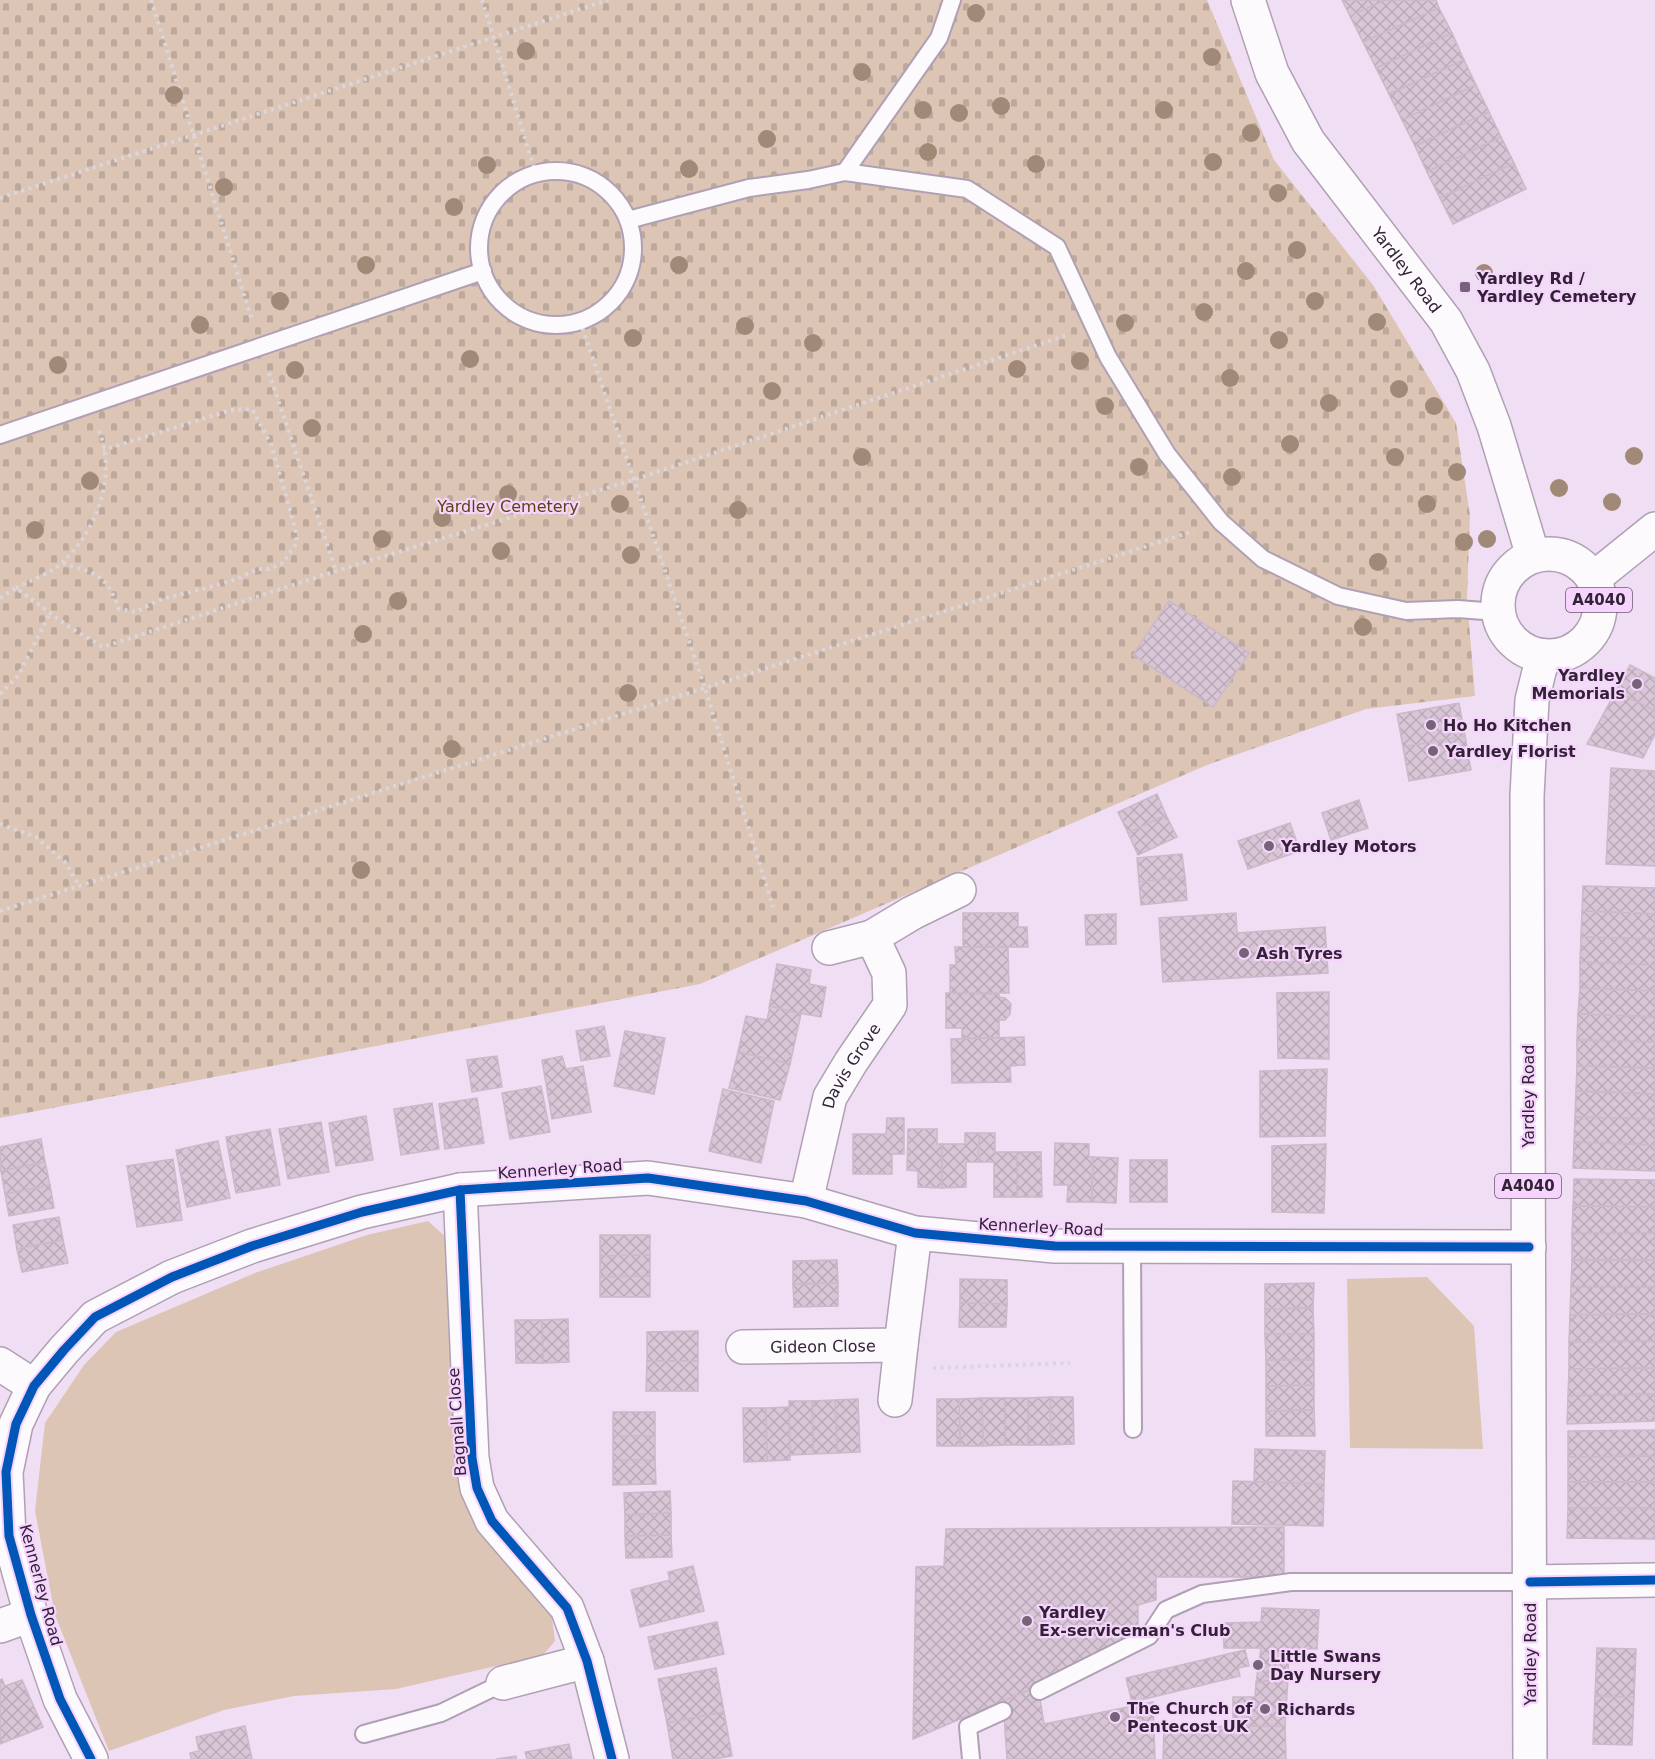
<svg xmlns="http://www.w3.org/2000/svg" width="1655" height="1759" viewBox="0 0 1655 1759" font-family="'DejaVu Sans',sans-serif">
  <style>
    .green { fill: #dcc5b5 }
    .cemetery { fill: url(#cemetery-stones) }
    .building { fill: url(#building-cross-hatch); stroke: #cbb8c9; stroke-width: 1.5 }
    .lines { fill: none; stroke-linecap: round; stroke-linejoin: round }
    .service-casing { stroke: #b0a0b4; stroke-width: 20 }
    .minor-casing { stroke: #b0a0b4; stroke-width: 36 }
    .secondary-casing { stroke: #b0a0b4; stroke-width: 36 }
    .primary-casing { stroke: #b0a0b4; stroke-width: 36 }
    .path { stroke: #dbd5dc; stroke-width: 4; stroke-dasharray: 3 4.5; stroke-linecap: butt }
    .service { stroke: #fdfafd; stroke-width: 16 }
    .minor { stroke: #fdfafd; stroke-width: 33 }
    .secondary { stroke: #fdfafd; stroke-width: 33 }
    .primary { stroke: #fdfafd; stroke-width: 33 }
    .cycleway-casing { stroke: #f6d4fe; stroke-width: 13 }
    .cycleway { stroke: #0057b8; stroke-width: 9 }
    .tree { fill: #a08976 }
    .poi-dot { fill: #746478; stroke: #f6d4fe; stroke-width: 2 }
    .labels { text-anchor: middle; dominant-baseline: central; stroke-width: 4.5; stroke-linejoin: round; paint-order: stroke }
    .shield { fill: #f6d4fe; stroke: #6d5772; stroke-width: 1.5 }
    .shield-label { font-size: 15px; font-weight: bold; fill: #322236 }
    .street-label { font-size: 16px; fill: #322236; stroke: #f6d4fe }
    .poi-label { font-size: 16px; font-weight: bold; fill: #322236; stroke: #f6d4fe; text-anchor: start }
    .park-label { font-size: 16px; fill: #5e430e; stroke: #f6d4fe }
  </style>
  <defs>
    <pattern id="cemetery-stones" width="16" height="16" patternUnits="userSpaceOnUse" patternTransform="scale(1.5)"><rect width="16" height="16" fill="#dcc5b5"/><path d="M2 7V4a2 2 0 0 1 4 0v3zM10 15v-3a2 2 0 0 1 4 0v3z" fill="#bda99c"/></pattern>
    <pattern id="building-cross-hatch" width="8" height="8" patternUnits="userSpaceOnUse" patternTransform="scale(1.5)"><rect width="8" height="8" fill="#d8c6d7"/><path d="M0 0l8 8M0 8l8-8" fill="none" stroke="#baaab9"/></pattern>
  </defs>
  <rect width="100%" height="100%" fill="#f0def4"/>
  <g class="green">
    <path d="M428 1221 448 1239 459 1487 484 1535 551 1611 555 1641 543 1655 396 1689 294 1696 224 1710 109 1751 55 1615 35 1511 45 1423 84 1365 116 1332 255 1273 367 1235Z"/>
    <path d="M1427 1277 1474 1326 1483 1449 1350 1448 1347 1279Z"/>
  </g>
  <path class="cemetery" d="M0 0H1207L1274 160 1373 285 1456 423 1470 515 1467 598 1475 696 1366 709 1207 765 700 984 0 1118Z"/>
  <g class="building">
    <path d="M1342 0H1386L1350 16Z"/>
    <path d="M1386 0H1436L1439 8 1363 42 1350 16Z"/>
    <path d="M1439 8 1452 33 1376 68 1363 42Z"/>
    <path d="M1452 33 1464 60 1389 94 1376 68Z"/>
    <path d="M1464 60 1476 85 1402 120 1389 94Z"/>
    <path d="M1476 85 1489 112 1415 146 1402 120Z"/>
    <path d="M1489 112 1501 137 1427 172 1415 146Z"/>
    <path d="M1501 137 1514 163 1440 198 1427 172Z"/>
    <path d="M1514 163 1526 189 1453 224 1440 198Z"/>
    <path d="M1169 601 1249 653 1213 707 1133 655Z"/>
    <path d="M1630 665 1655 678V711L1616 691Z"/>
    <path d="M1616 691 1655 711V734L1643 758 1587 744Z"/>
    <path d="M1459 703 1465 736 1403 747 1397 714Z"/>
    <path d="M1465 736 1471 770 1409 781 1403 747Z"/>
    <path d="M1611 768 1655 771V866L1606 864Z"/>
    <path d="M1157 794 1166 815 1128 833 1118 812Z"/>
    <path d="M1359 800 1368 828 1331 840 1322 813Z"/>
    <path d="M1166 815 1177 837 1138 855 1128 833Z"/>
    <path d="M1290 823 1300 851 1248 869 1238 841Z"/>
    <path d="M1182 854 1185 877 1139 882 1137 858Z"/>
    <path d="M1185 877 1187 900 1141 905 1139 882Z"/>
    <path d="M1583 886 1655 888V914L1582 911Z"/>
    <path d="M1582 911 1655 914V939L1581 937Z"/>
    <path d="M963 913H1018V927H1027L1028 947H963Z"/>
    <path d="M1236 913 1237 933 1325 927 1328 973 1163 982 1159 918Z"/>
    <path d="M1116 914V944L1086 945 1085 915Z"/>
    <path d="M1581 937 1655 939V965L1580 962Z"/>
    <path d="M955 947H1008L1009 993H950V965H956Z"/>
    <path d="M1580 962 1655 965V991L1580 988Z"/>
    <path d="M777 964 811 970 809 984 826 987 821 1017 769 1008Z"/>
    <path d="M1580 988 1655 991V1017L1578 1014Z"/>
    <path d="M1329 992V1059L1278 1058 1277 993Z"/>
    <path d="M946 993 999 994V997L1005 998 1011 1004 1010 1014 1005 1020H999V1038H962V1028H946Z"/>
    <path d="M770 1006 801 1014 790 1064 738 1052 746 1016 767 1020Z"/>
    <path d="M1578 1014 1655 1017V1042L1577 1040Z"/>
    <path d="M604 1026 610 1056 581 1061 576 1031Z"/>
    <path d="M625 1031 665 1038 654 1094 614 1086Z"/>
    <path d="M1024 1037 1025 1065 1010 1066 1011 1082 952 1083 951 1039Z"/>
    <path d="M1577 1040 1655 1042V1068L1577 1066Z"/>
    <path d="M738 1052 790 1064 780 1100 729 1088Z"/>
    <path d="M497 1056 502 1087 472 1092 467 1060Z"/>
    <path d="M562 1056 566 1069 583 1066 591 1112 552 1119 542 1060Z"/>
    <path d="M1577 1066 1655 1068V1094L1576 1091Z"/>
    <path d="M1327 1069 1325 1136 1260 1137V1071Z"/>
    <path d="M541 1086 550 1132 510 1139 502 1093Z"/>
    <path d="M723 1089 774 1101 761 1163 709 1151Z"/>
    <path d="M1576 1091 1655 1094V1119L1575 1117Z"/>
    <path d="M477 1098 484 1143 445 1149 439 1104Z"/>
    <path d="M432 1103 439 1149 401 1155 394 1109Z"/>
    <path d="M366 1116 373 1160 336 1166 329 1123Z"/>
    <path d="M1575 1117 1655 1119V1145L1574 1142Z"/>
    <path d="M887 1118H904V1154H892V1174H853V1134H886Z"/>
    <path d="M321 1122 329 1172 288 1179 279 1129Z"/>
    <path d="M270 1129 280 1185 236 1193 226 1137Z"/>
    <path d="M908 1129H937V1144H942V1188L918 1187V1171L907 1170Z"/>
    <path d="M965 1133H979V1162H966V1187L942 1188V1144H965Z"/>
    <path d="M979 1133H995V1152H1017V1197H994V1162H979Z"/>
    <path d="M41 1139 45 1162 1 1171 0 1147Z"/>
    <path d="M218 1141 230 1198 187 1207 176 1150Z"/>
    <path d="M1574 1142 1655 1145V1171L1573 1168Z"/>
    <path d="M1055 1143 1089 1144V1157H1093L1092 1202H1067L1068 1185H1054Z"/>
    <path d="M1326 1144 1324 1213 1272 1212V1146Z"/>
    <path d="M1017 1152H1041L1042 1197H1017Z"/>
    <path d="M1093 1157 1118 1158 1116 1203 1092 1202Z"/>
    <path d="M173 1159 182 1220 137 1227 127 1166Z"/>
    <rect x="1130" y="1160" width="37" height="42"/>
    <path d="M45 1162 50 1185 5 1194 1 1171Z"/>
    <path d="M1574 1179 1655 1180V1207L1573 1206Z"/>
    <path d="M50 1185 54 1208 9 1216 5 1194Z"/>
    <path d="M1573 1206 1655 1207V1233H1572Z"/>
    <path d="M59 1217 63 1240 17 1249 13 1225Z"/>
    <rect x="1572" y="1233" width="83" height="27"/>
    <path d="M600 1235H650V1255L600 1256Z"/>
    <path d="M63 1240 68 1263 22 1272 17 1249Z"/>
    <path d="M650 1255V1276L600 1277V1256Z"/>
    <path d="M837 1260 838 1283 793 1284V1261Z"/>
    <path d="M1572 1260H1655V1287H1571Z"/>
    <path d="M650 1276V1297H600V1277Z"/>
    <path d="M960 1279 1007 1280V1304L960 1303Z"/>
    <path d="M838 1283V1306L794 1307 793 1284Z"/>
    <path d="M1314 1283 1313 1308 1265 1309V1284Z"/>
    <path d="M1571 1287H1655V1314L1570 1315Z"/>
    <path d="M960 1303 1007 1304 1006 1327H959Z"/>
    <path d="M1313 1308 1314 1334H1265V1309Z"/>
    <path d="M1655 1314V1341L1569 1342 1570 1315Z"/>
    <path d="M568 1319 569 1362 543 1363 542 1320Z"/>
    <path d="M515 1320H542L543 1363H516Z"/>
    <path d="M698 1331V1361H647V1332Z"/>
    <path d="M1265 1334H1314V1360H1266Z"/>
    <path d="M1655 1341V1368L1569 1369V1342Z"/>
    <path d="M1266 1360H1314V1385L1266 1386Z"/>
    <path d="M647 1361H698V1391H646Z"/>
    <path d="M1655 1368V1394L1568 1396 1569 1369Z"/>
    <path d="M1314 1385V1410L1266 1411V1386Z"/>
    <path d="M1655 1394V1421L1567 1424 1568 1396Z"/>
    <path d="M1050 1397H1073L1074 1444 1051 1445Z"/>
    <path d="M1050 1397 1051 1445H1028V1398Z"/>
    <path d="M982 1398H1005V1445L983 1446Z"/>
    <path d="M982 1398 983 1446H960L959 1399Z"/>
    <rect x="1005" y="1398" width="23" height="47"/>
    <path d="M858 1399 860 1452 837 1453 835 1400Z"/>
    <path d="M937 1399H959L960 1446H937Z"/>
    <path d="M835 1400 837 1453 813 1454 812 1401Z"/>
    <path d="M789 1401H812L813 1454 790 1455Z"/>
    <path d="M789 1407 790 1460 767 1461 766 1408Z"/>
    <path d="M743 1408H766L767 1461 744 1462Z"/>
    <path d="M1314 1410 1315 1436H1266V1411Z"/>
    <rect x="613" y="1412" width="42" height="24"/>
    <path d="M1655 1430V1456L1568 1457V1431Z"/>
    <rect x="613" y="1436" width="42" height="24"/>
    <path d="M1255 1449 1325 1451 1324 1484 1254 1482Z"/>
    <path d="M1655 1456V1482H1568V1457Z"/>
    <path d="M613 1460H655L656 1484 613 1485Z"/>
    <path d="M1233 1481 1324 1484 1323 1526 1232 1524Z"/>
    <rect x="1568" y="1482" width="87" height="26"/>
    <path d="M670 1491 671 1513 625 1515 624 1493Z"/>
    <path d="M1568 1508H1655V1539L1567 1538Z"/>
    <path d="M671 1513V1535L625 1536V1515Z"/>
    <path d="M1284 1527V1577H1156V1600L1138 1605V1637L1038 1686 913 1739 916 1567 944 1566 946 1529Z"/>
    <path d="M671 1535 672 1557 626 1558 625 1536Z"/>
    <path d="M693 1566 704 1611 640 1627 631 1590 670 1580 668 1572Z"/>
    <path d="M1262 1608 1319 1610 1317 1649 1289 1648 1288 1677 1256 1683 1261 1648H1224L1223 1623 1261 1622Z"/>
    <path d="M717 1622 724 1654 655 1669 648 1637Z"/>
    <path d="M1597 1648 1636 1649 1634 1697 1595 1696Z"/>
    <path d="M1245 1650 1249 1666 1238 1668 1240 1676 1132 1702 1126 1678Z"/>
    <path d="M716 1668 724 1712 667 1723 658 1679Z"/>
    <path d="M1288 1677 1285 1726 1233 1727V1697H1255L1256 1683Z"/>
    <path d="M2 1679 5 1686 22 1680 43 1727 0 1744V1680Z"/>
    <path d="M1038 1686 1044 1724 1153 1702 1155 1759H1007L1003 1701Z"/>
    <path d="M1595 1696 1634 1697 1632 1745 1593 1744Z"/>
    <path d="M724 1712 732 1756 714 1759H673L667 1723Z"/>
    <path d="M245 1726 252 1759H191L190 1753 199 1751 196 1737Z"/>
    <path d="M1285 1726 1286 1759H1163L1164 1727Z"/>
    <path d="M569 1744 572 1759H527L525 1752Z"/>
    <path d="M516 1756V1759H496Z"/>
  </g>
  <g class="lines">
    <g class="service-casing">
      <g id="service">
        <circle cx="556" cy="248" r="77"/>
        <path d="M845 172 939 38 952 0"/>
        <path d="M628 220 749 188 808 180 845 172 967 189 1057 247 1108 357 1167 454 1221 522 1263 559 1338 596 1406 611 1458 609 1497 612"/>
        <path d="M0 435 483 271"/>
        <path d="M1132 1246 1133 1429"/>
        <path d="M1039 1691 1149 1636 1166 1610 1202 1594 1291 1582H1530"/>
        <path d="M364 1734 441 1713 503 1683"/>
        <path d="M971 1759 968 1727 1003 1711"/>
      </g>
    </g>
    <g class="minor-casing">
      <g id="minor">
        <path d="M829 948 872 937"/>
        <path d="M460 1190 472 1458 477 1488 492 1521 567 1608 587 1661 612 1759"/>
        <path id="s1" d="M806 1201 830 1097 851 1062 890 1005 889 973 872 937 912 913 959 890"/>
        <path id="s2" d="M743 1347 901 1345 915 1233"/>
        <path d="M0 1364 34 1386"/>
        <path d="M895 1400 901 1345"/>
        <path d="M1530 1582 1655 1580"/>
        <path d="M0 1626 31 1615"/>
        <path d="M503 1683 587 1661"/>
        <path d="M91 1759 60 1699 31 1615 9 1536 6 1472 16 1424 34 1386 64 1350 95 1317 172 1277 252 1246 362 1212 460 1190 648 1178 806 1201 915 1233 1055 1246 1529 1247"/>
      </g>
    </g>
    <g class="secondary-casing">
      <g id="secondary">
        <path id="s3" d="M1248 0 1272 73 1308 141 1446 321 1473 371 1494 426 1533 556"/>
      </g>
    </g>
    <g class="primary-casing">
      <g id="primary">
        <circle cx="1549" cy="605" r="51"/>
        <path d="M1593 579 1655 529"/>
        <path d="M1530 1759 1527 796 1532 700 1543 656"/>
      </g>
    </g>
    <g class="path">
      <path d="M151 0 252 320"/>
      <path d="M482 0 536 174"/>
      <path d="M0 198 608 0"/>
      <path d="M580 321 705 688 773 907"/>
      <path d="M269 373 336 571"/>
      <path d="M63 563C97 574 106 574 119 609L135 612 162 599 203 589 237 579 258 569H269L283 563 297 542 295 528 271 444 252 409 231 410 103 450"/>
      <path d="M16 588C31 580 52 573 64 561 97 530 118 473 98 429"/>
      <path d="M0 598 16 588 68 626 103 647 336 571 633 480 1067 335"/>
      <path d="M0 694 18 676 50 613"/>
      <path d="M0 824 36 837 66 863 79 886"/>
      <path d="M0 911 705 688 1194 531"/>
      <path d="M933 1368 1070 1363"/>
    </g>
    <use href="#service" class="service"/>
    <use href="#minor" class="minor"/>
    <use href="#secondary" class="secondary"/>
    <use href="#primary" class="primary"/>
    <g class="cycleway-casing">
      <g id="cycleway">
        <path d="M460 1190 472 1458 477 1488 492 1521 567 1608 587 1661 612 1759"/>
        <path d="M1530 1582 1655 1580"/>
        <path d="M91 1759 60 1699 31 1615 9 1536 6 1472 16 1424 34 1386 64 1350 95 1317 172 1277 252 1246 362 1212 460 1190 648 1178 806 1201 915 1233 1055 1246 1529 1247"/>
      </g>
    </g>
    <use href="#cycleway" class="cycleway"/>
  </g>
  <g class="tree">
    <circle cx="976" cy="13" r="9"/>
    <circle cx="526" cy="51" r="9"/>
    <circle cx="1212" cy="57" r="9"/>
    <circle cx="862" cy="72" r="9"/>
    <circle cx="174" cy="95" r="9"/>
    <circle cx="1001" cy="106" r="9"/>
    <circle cx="923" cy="110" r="9"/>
    <circle cx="1164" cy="110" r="9"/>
    <circle cx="959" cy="113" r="9"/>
    <circle cx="1251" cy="133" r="9"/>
    <circle cx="767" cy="139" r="9"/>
    <circle cx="928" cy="152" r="9"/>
    <circle cx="1213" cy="162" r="9"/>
    <circle cx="1036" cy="164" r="9"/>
    <circle cx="487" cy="165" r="9"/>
    <circle cx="689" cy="169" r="9"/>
    <circle cx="224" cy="187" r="9"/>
    <circle cx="1278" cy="193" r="9"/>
    <circle cx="454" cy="207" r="9"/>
    <circle cx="1297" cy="250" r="9"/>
    <circle cx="366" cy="265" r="9"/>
    <circle cx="679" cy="265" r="9"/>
    <circle cx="1246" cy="271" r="9"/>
    <circle cx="1484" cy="273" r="9"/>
    <circle cx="280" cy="301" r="9"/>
    <circle cx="1315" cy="301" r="9"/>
    <circle cx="1204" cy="312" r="9"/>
    <circle cx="1377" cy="322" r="9"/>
    <circle cx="1125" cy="323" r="9"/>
    <circle cx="200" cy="325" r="9"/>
    <circle cx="745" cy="326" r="9"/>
    <circle cx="633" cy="338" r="9"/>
    <circle cx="1279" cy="340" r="9"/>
    <circle cx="813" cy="343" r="9"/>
    <circle cx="470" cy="359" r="9"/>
    <circle cx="1080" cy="361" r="9"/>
    <circle cx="58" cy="365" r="9"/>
    <circle cx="1017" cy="369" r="9"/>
    <circle cx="295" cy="370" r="9"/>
    <circle cx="1230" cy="378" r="9"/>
    <circle cx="1399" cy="389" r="9"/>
    <circle cx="772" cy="391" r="9"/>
    <circle cx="1329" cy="403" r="9"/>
    <circle cx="1105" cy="406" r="9"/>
    <circle cx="1434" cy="406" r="9"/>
    <circle cx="312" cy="428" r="9"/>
    <circle cx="1290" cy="444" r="9"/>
    <circle cx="1634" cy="456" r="9"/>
    <circle cx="862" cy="457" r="9"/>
    <circle cx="1395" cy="457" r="9"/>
    <circle cx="1139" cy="467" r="9"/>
    <circle cx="1457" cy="472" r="9"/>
    <circle cx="1232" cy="477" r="9"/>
    <circle cx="90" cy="481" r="9"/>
    <circle cx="1559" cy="488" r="9"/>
    <circle cx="508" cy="494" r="9"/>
    <circle cx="1612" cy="502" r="9"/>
    <circle cx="620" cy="504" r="9"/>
    <circle cx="1427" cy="504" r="9"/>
    <circle cx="738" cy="510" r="9"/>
    <circle cx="442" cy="518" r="9"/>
    <circle cx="35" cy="530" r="9"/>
    <circle cx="382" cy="539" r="9"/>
    <circle cx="1487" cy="539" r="9"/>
    <circle cx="1464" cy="542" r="9"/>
    <circle cx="501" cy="551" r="9"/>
    <circle cx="631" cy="555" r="9"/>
    <circle cx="1378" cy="562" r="9"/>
    <circle cx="398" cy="601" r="9"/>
    <circle cx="1363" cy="627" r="9"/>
    <circle cx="363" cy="634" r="9"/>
    <circle cx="628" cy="693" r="9"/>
    <circle cx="452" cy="749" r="9"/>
    <circle cx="361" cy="870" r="9"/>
  </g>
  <g class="poi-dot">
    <rect x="1459" y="281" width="12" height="12" rx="3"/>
    <circle cx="1637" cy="684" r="6"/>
    <circle cx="1431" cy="725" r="6"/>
    <circle cx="1433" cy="751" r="6"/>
    <circle cx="1269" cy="846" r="6"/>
    <circle cx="1244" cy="953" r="6"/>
    <circle cx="1027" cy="1621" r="6"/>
    <circle cx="1258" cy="1665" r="6"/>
    <circle cx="1265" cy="1709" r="6"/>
    <circle cx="1115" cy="1717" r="6"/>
  </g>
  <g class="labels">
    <g class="shield">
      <rect x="1566" y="588" width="66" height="24" rx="4.5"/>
      <rect x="1495" y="1174" width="66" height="24" rx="4.5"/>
    </g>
    <g class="shield-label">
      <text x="1599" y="600">A4040</text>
      <text x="1528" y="1186">A4040</text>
    </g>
    <g class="street-label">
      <text stroke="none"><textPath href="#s3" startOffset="316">Yardley Road</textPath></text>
      <text stroke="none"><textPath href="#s1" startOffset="144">Davis Grove</textPath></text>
      <text transform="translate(1528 1096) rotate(-90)">Yardley Road</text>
      <text transform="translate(560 1169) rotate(-4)">Kennerley Road</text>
      <text transform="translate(1041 1227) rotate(3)">Kennerley Road</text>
      <text stroke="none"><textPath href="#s2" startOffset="80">Gideon Close</textPath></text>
      <text transform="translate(457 1422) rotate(-94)">Bagnall Close</text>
      <text transform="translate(41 1585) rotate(75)">Kennerley Road</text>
      <text transform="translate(1530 1654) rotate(-90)">Yardley Road</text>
    </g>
    <g class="poi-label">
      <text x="1477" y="278">Yardley Rd /<tspan x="1477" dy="18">Yardley Cemetery</tspan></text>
      <text x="1625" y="675" text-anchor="end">Yardley<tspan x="1625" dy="18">Memorials</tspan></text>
      <text x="1443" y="725">Ho Ho Kitchen</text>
      <text x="1445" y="751">Yardley Florist</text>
      <text x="1281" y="846">Yardley Motors</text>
      <text x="1256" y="953">Ash Tyres</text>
      <text x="1039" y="1612">Yardley<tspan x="1039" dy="18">Ex-serviceman's Club</tspan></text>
      <text x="1270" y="1656">Little Swans<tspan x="1270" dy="18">Day Nursery</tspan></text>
      <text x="1127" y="1708">The Church of<tspan x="1127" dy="18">Pentecost UK</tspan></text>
      <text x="1277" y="1709">Richards</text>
    </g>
    <g class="park-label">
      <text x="508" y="506">Yardley Cemetery</text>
    </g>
  </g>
</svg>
